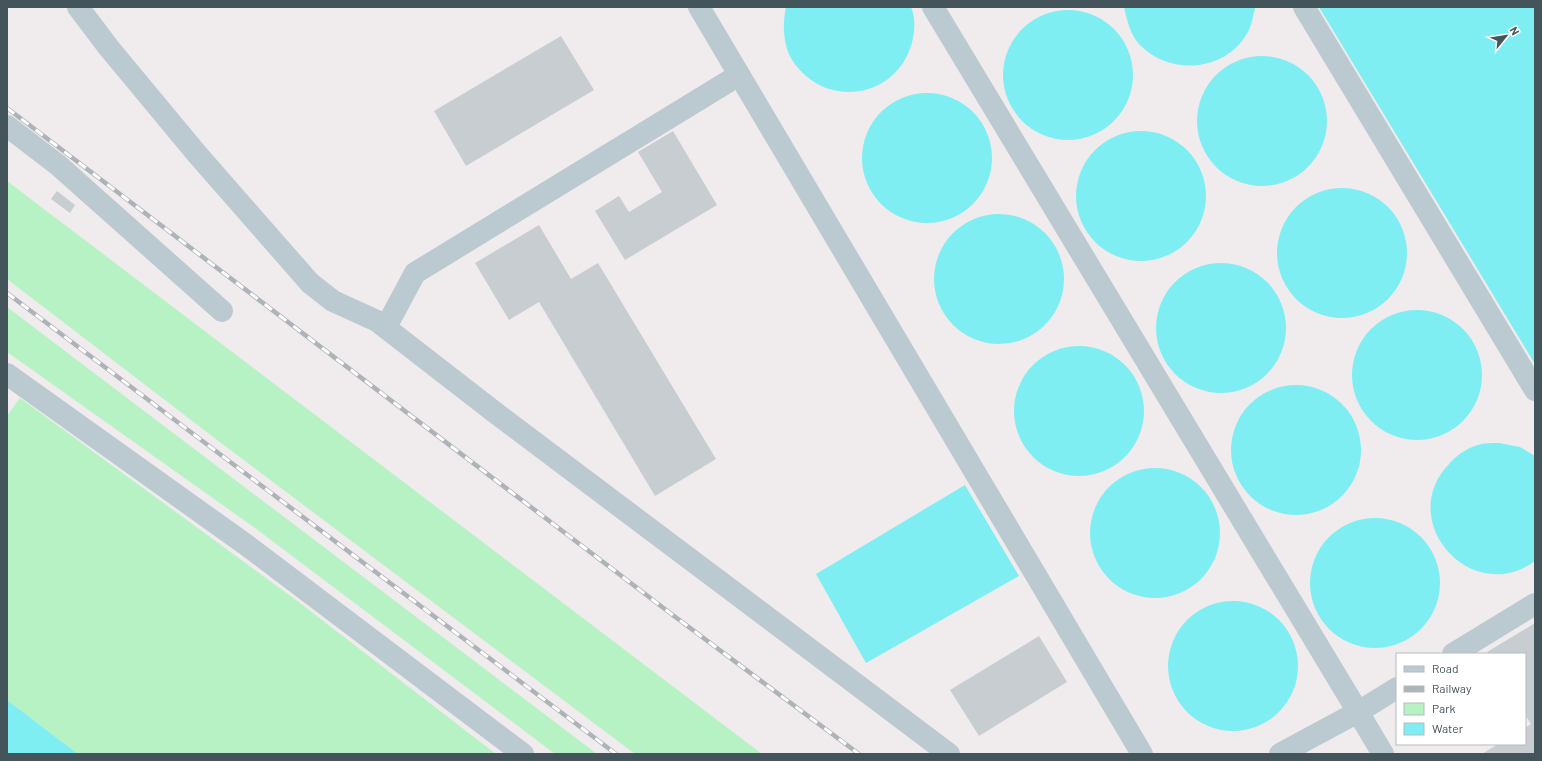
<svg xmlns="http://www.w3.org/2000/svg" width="1542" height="761" viewBox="0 0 1542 761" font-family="Barlow,sans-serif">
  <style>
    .green { fill: #b6f2c3 }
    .water { fill: #7feef3 }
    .building { fill: #c8cdd2 }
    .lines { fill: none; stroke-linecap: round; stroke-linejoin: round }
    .minor { stroke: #bbcad1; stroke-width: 22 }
    .rail-casing { stroke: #aeb3b8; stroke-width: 4.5 }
    .rail { stroke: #fff; stroke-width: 3; stroke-dasharray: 9; stroke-linecap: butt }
  </style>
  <rect width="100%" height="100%" fill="#f0eced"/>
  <g class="green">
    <path d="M7 181 762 754H635L221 443 7 279Z"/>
    <path d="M7 307 597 754H555L255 528 7 352Z"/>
    <path d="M20 398 296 600 496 754H78L7 700V416Z"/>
  </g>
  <g class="water">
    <path d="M786 7H911C916 19 915 33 911 46 897 91 842 107 806 76 798 69 790 59 787 49 783 35 783 21 786 7Z"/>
    <path d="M1124 7H1255V9C1253 15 1252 24 1249 30 1228 72 1170 77 1139 44 1130 34 1127 20 1124 7Z"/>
    <path d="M1319 7H1535V364Z"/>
    <circle cx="1068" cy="75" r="65"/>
    <circle cx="1262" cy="121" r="65"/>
    <circle cx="927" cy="158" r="65"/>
    <circle cx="1141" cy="196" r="65"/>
    <circle cx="1342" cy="253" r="65"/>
    <circle cx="999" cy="279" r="65"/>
    <circle cx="1221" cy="328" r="65"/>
    <circle cx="1417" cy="375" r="65"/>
    <circle cx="1079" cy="411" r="65"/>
    <circle cx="1296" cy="450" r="65"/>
    <path d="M1499 443 1520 447 1535 456V561C1470 608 1394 519 1450 463 1457 455 1467 448 1478 445 1484 443 1492 443 1499 443Z"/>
    <circle cx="1155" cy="533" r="65"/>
    <path d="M965 485 1019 576 866 663 816 574Z"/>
    <circle cx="1375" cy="583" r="65"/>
    <circle cx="1233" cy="666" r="65"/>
    <path d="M7 700 78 754H7Z"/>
  </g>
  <g class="building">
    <path d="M561 36 594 90 466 166 434 111Z"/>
    <path d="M673 131 717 205 625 260 595 211 619 196 629 212 662 192 638 152Z"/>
    <path d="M57 191 75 205 70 213 51 199Z"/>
    <path d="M539 225 571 279 598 263 716 459 655 496 539 302 509 320 475 263Z"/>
    <path d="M1535 623V754H1482L1498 744H1525V728L1531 724 1525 715V654H1488L1487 652Z"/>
    <path d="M1039 636 1067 682 979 736 950 690Z"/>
  </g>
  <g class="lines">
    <g class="minor">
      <path d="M78 7 109 48 197 154 310 283 333 301 377 321 497 414 949 754"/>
      <path d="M699 7 1142 754"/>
      <path d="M933 7 1358 712 1280 754"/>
      <path d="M1304 7 1535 390"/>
      <path d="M7 126 58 165 222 311"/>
      <path d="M386 327 415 273 739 75"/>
      <path d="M7 374 245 544 523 754"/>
      <path d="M1453 654 1535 604"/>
      <path d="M1383 754 1358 712 1397 688"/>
    </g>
    <g class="rail-casing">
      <g id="rail">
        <path d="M7 108 674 616 859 754"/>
        <path d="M7 293 616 754"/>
      </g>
    </g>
    <use href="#rail" class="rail"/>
  </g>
  <rect width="1542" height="761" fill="none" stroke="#43545b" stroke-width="16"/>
  <rect x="1396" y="653" width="130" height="92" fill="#ffffff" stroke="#b4bbbd"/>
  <rect x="1404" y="666" width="20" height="6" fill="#bbcad1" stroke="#b4bbbd"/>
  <text x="1432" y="673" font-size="12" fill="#43545b">Road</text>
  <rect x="1404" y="686" width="20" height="6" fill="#aeb3b8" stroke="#b4bbbd"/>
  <text x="1432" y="693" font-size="12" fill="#43545b">Railway</text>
  <rect x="1404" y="703" width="20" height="12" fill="#b6f2c3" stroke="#b4bbbd"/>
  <text x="1432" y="713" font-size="12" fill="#43545b">Park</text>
  <rect x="1404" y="723" width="20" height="12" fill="#7feef3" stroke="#b4bbbd"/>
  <text x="1432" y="733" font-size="12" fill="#43545b">Water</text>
  <g transform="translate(1506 36) rotate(60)" stroke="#ffffff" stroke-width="3" paint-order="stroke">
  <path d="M0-3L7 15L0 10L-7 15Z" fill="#43545b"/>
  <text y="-6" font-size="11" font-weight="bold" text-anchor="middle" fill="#43545b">N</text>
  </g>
</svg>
